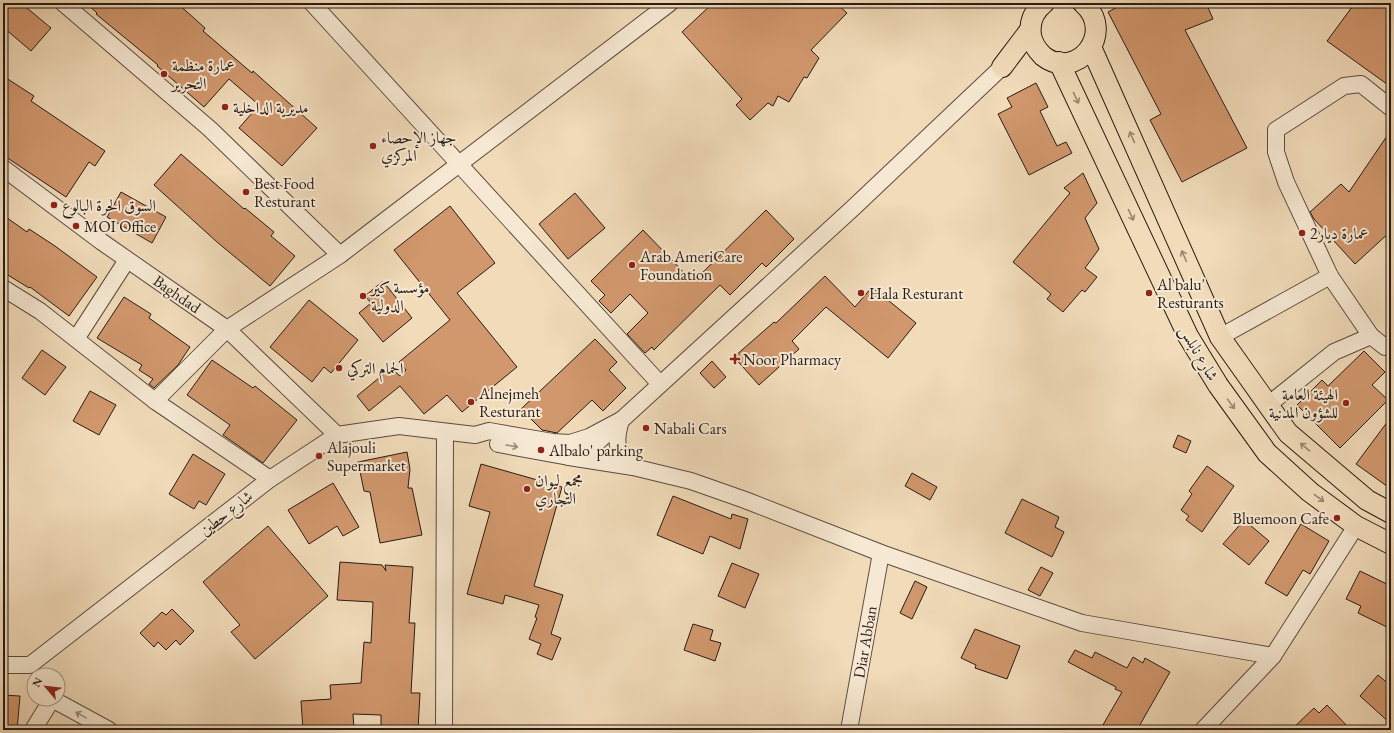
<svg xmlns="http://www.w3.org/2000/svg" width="1394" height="733" viewBox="0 0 1394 733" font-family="'EB Garamond',Amiri,serif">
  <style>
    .building { fill: #d1976d; stroke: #281b16 }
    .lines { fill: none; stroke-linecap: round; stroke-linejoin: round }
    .minor-casing { stroke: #5a4b3f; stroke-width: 18 }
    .major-casing { stroke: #281b16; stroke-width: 22 }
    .minor { stroke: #f6e8d2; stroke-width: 16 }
    .major { stroke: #f1dbb9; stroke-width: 20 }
    .oneway { stroke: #978570 }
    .oneway2 { stroke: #998c7d }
    .poi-dot { fill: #8f2418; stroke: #f6e8d2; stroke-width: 1.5 }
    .labels { text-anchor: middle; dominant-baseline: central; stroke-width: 4; stroke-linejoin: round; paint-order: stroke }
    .poi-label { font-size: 16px; fill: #281b16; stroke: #f6e8d2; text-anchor: start }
    .street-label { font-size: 16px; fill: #281b16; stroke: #f6e8d2 }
  </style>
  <rect width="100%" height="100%" fill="#f1dbb9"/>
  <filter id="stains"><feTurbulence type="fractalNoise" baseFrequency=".005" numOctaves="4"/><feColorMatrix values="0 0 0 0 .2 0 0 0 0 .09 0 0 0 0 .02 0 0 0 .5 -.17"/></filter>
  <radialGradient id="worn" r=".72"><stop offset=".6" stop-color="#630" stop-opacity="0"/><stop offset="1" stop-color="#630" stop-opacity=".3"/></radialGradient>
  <g class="building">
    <path d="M3 3H21L51 28 31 51 3 27Z"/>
    <path d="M86 3H177L205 28 203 31 252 73 253 71 317 128 282 166 239 128 259 105 229 79 204 107 157 66 158 65 96 14 97 13Z"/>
    <path d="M713 3H836L847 13 811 50 819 58 807 78 804 77 789 102 778 96 773 106 768 103 750 120 736 105 742 99 682 32Z"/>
    <path d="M1125 3H1206L1213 19 1185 30 1247 148 1182 182 1150 120 1161 114 1108 12Z"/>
    <path d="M1355 3H1386L1391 6V87L1327 41Z"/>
    <path d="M3 76 34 96 31 101 105 151 95 166 89 162 66 197 3 155Z"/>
    <path d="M1036 83 1048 107 1040 111 1057 146 1066 142 1072 153 1029 175 998 114 1012 107 1007 98Z"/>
    <path d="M1391 130V231L1355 264 1314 219 1310 212 1341 184 1349 192Z"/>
    <path d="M181 154 244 209 245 208 274 232 271 236 295 256 270 286 217 242 154 185Z"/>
    <path d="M1083 173 1097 203 1085 218 1099 249 1085 268 1097 277 1085 292 1082 290 1063 312 1047 299 1051 294 1013 262 1070 193 1064 188Z"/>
    <path d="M121 192 166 217 152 243 107 217Z"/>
    <path d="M575 193 605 228 568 259 539 224Z"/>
    <path d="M450 206 495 263 457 293 517 367 462 412 447 395 424 414 400 386 369 411 357 396 391 368 400 376 406 370 399 362 450 320 394 250Z"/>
    <path d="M766 210 794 239 766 267 762 263 730 295 720 285 654 350 652 347 645 353 627 334 648 313 630 294 611 313 599 301 605 295 591 281 643 230 693 282Z"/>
    <path d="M3 215 27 232 29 229 55 246 97 277 69 316 30 287 29 288 3 272Z"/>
    <path d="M825 276 855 307 872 287 916 323 888 358 826 307 792 341 799 349 759 385 734 357 774 322 776 323Z"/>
    <path d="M383 281 412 318 383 342 359 313 371 303 365 296Z"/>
    <path d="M124 297 151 314 149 318 190 347 178 365 154 388 149 384 153 379 139 370 142 365 97 338Z"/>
    <path d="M309 300 358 340 331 373 324 367 312 382 270 347Z"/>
    <path d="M595 339 617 362 609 370 626 388 603 411 592 400 557 433 542 430 521 409Z"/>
    <path d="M42 350 66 367 45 395 22 378Z"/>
    <path d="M1364 351 1385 372 1372 385 1388 400 1340 448 1297 405 1322 380 1328 386Z"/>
    <path d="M212 360 253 388 255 386 297 420 263 463 223 435 230 425 187 395Z"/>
    <path d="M712 361 726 377 714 388 700 373Z"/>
    <path d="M90 391 116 405 99 435 73 421Z"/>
    <path d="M1391 417V489L1356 464Z"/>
    <path d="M1178 435 1191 441 1186 453 1173 447Z"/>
    <path d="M407 452 410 469 408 488H412L422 535 380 543 370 492 364 491 358 462Z"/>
    <path d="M193 454 225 474 206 505 199 501 194 509 169 494Z"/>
    <path d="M481 464 562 487 534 586 563 595 551 634 561 638 552 660 537 654 541 644 529 639 537 618 535 617 539 605 505 595 503 604 467 594 490 512 469 506Z"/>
    <path d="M1207 466 1234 486 1202 532 1186 520 1189 516 1181 510 1192 494 1189 491Z"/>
    <path d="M912 473 937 487 930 500 905 486Z"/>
    <path d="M333 483 359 527 343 536 337 526 309 544 288 510Z"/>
    <path d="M673 496 731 519 732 514 748 519 740 549 710 536 703 554 657 535Z"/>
    <path d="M1022 499 1059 517 1055 527 1064 532 1052 557 1005 533Z"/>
    <path d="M1244 520 1269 541 1249 565 1223 544Z"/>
    <path d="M1301 524 1329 541 1310 574 1303 570 1287 596 1265 583Z"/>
    <path d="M268 526 328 596 255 659 231 632 240 625 203 582Z"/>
    <path d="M340 562 382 565 386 571 385 565 413 567 409 623H415L411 693H420L418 730H381V715L353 714 354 730H303L301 701 331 699 330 685 361 683 364 642 371 643 373 602 337 600Z"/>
    <path d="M732 563 759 574 745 608 718 596Z"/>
    <path d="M1041 567 1053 573 1040 596 1028 590Z"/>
    <path d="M1360 571 1391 586V629L1358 613 1361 606 1346 599Z"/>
    <path d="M915 581 927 587 912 619 900 613Z"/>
    <path d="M172 609 194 631 180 645 176 640 166 650 158 642 154 647 140 633 162 612 166 615Z"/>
    <path d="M693 624 713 630 710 640 721 643 715 661 684 650Z"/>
    <path d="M975 629 1020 646 1007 679 975 668 976 665 961 658Z"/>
    <path d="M1075 650 1092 658 1095 652 1127 668 1133 657 1143 663 1145 658 1170 672 1137 730H1100L1122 692 1115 689 1116 687 1068 662Z"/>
    <path d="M1378 675 1391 686V724L1360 696Z"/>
    <path d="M3 695 20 696 17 730H3Z"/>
    <path d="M1327 705 1351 730H1291L1314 708 1319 713Z"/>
  </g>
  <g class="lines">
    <g class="minor-casing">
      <g id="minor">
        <path d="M63 3 210 129 340 255"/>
        <path d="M312 3 660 384"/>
        <path d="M3 168 102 242 227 329 337 435"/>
        <path d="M3 288 40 311 155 401 270 479"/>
        <path d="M1371 336 1330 276 1286 182 1276 152V130L1344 86 1361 84 1391 108"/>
        <path d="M1220 337 1330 276"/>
        <path d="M76 339 127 260"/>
        <path d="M155 401 227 329 340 255 670 3"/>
        <path d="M1268 405 1334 352 1371 336 1385 347H1391"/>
        <path d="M621 420C614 444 616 449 633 467"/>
        <path d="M498 444 569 457 592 447 853 208 1002 67"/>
        <path d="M569 457 633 467 691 481 745 500 881 553 1082 623 1273 656"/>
        <path d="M3 665H30L270 479 337 435 399 426 475 435 489 431 553 442 570 443 589 437 621 420"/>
        <path d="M52 699 109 730"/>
        <path d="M33 730 52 699"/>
        <path d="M444 730 445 433"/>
        <path d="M849 730 881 553"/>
        <path d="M1203 730 1273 656 1356 526"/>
      </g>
    </g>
    <g class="major-casing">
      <g id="major">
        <path d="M1044 3C1034 11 1029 22 1031 35 1032 43 1037 50 1043 56 1076 82 1117 33 1083 3"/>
        <path d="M1091 47 1220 337 1288 433 1367 500 1391 513"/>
        <path d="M1059 62 1188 336 1218 385 1267 453 1310 492 1356 526 1391 544"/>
        <path d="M1002 67 1030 30"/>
      </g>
    </g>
    <use href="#minor" class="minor"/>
    <use href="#major" class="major"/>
  </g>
  <defs><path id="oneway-shaft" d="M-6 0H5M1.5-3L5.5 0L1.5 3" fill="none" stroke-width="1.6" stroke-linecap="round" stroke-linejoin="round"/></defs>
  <g class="oneway">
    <use href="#oneway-shaft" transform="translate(1076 98) rotate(65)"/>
    <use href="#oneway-shaft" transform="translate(1132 137) rotate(-114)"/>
    <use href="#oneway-shaft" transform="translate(1131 215) rotate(65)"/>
    <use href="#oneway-shaft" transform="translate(1184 256) rotate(-114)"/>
    <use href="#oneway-shaft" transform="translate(1231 404) rotate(54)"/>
    <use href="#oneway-shaft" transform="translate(1305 447) rotate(-140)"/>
    <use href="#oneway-shaft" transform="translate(1319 498) rotate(36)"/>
  </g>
  <g class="oneway2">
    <use href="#oneway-shaft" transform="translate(512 446) rotate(10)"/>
    <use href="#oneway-shaft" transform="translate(81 715) rotate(-151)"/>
  </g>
  <g class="poi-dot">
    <circle cx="164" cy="74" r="4"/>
    <circle cx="225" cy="107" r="4"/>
    <circle cx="373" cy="146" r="4"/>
    <circle cx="246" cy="192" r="4"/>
    <circle cx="54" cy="205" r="4"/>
    <circle cx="76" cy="226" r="4"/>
    <circle cx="1302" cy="233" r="4"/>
    <circle cx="632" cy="265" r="4"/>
    <circle cx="861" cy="293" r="4"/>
    <circle cx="1149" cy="293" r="4"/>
    <circle cx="363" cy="296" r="4"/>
    <path d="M733 353h4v4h4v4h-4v4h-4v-4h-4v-4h4z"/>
    <circle cx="339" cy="368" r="4"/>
    <circle cx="471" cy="402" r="4"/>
    <circle cx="1346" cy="403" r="4"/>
    <circle cx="646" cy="428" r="4"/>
    <circle cx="541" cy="450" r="4"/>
    <circle cx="319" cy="456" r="4"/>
    <circle cx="527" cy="489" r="4"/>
    <circle cx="1337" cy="518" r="4"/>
  </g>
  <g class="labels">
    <g class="poi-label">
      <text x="172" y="65">عمارة منظمة<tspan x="172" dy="18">التحرير</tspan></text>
      <text x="233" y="107">مديرية الداخلية</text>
      <text x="381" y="137">جهاز الإحصاء<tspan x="381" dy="18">المركزي</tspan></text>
      <text x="254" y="183">Best Food<tspan x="254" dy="18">Resturant</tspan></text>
      <text x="62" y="205">السوق الحرة البالوع</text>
      <text x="84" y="226">MOI Office</text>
      <text x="1310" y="233">عمارة ديار2</text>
      <text x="640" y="256">Arab AmeriCare<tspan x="640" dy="18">Foundation</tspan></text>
      <text x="1157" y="284">Al balu'<tspan x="1157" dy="18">Resturants</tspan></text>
      <text x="371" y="287">مؤسسة كير<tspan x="371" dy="18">الدولية</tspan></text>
      <text x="869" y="293">Hala Resturant</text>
      <text x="743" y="359">Noor Pharmacy</text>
      <text x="347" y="368">الحمام التركي</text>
      <text x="479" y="393">Alnejmeh<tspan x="479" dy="18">Resturant</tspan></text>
      <text x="1338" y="394" text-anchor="end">الهيئة العامة<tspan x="1338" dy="18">للشؤون المدنية</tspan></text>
      <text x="654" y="428">Nabali Cars</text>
      <text x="327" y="447">Alajouli<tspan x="327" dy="18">Supermarket</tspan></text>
      <text x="549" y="450">Albalo' parking</text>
      <text x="535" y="480">مجمع ليوان<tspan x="535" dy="18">التجاري</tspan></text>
      <text x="1329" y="518" text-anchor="end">Bluemoon Cafe</text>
    </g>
    <g class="street-label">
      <text transform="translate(177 294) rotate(35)">Baghdad</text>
      <text transform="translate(1199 353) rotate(60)">شارع نابلس</text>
      <text transform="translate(226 513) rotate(-38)">شارع حطين</text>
      <text transform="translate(865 642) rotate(-80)">Diar Abban</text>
    </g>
  </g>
  <rect width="1394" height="733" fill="none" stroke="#f1dbb9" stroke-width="16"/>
  <rect x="4" y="4" width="1386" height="725" fill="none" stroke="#281b16" stroke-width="2"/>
  <rect x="8" y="8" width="1378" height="717" fill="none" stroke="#281b16"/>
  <g transform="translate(46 687) rotate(298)"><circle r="19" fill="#f6e8d2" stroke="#a49687"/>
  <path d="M0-3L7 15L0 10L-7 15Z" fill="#8f2418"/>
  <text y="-6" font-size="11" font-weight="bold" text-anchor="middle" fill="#281b16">N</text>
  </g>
  <rect width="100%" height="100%" filter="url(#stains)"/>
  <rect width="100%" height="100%" fill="url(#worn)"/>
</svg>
